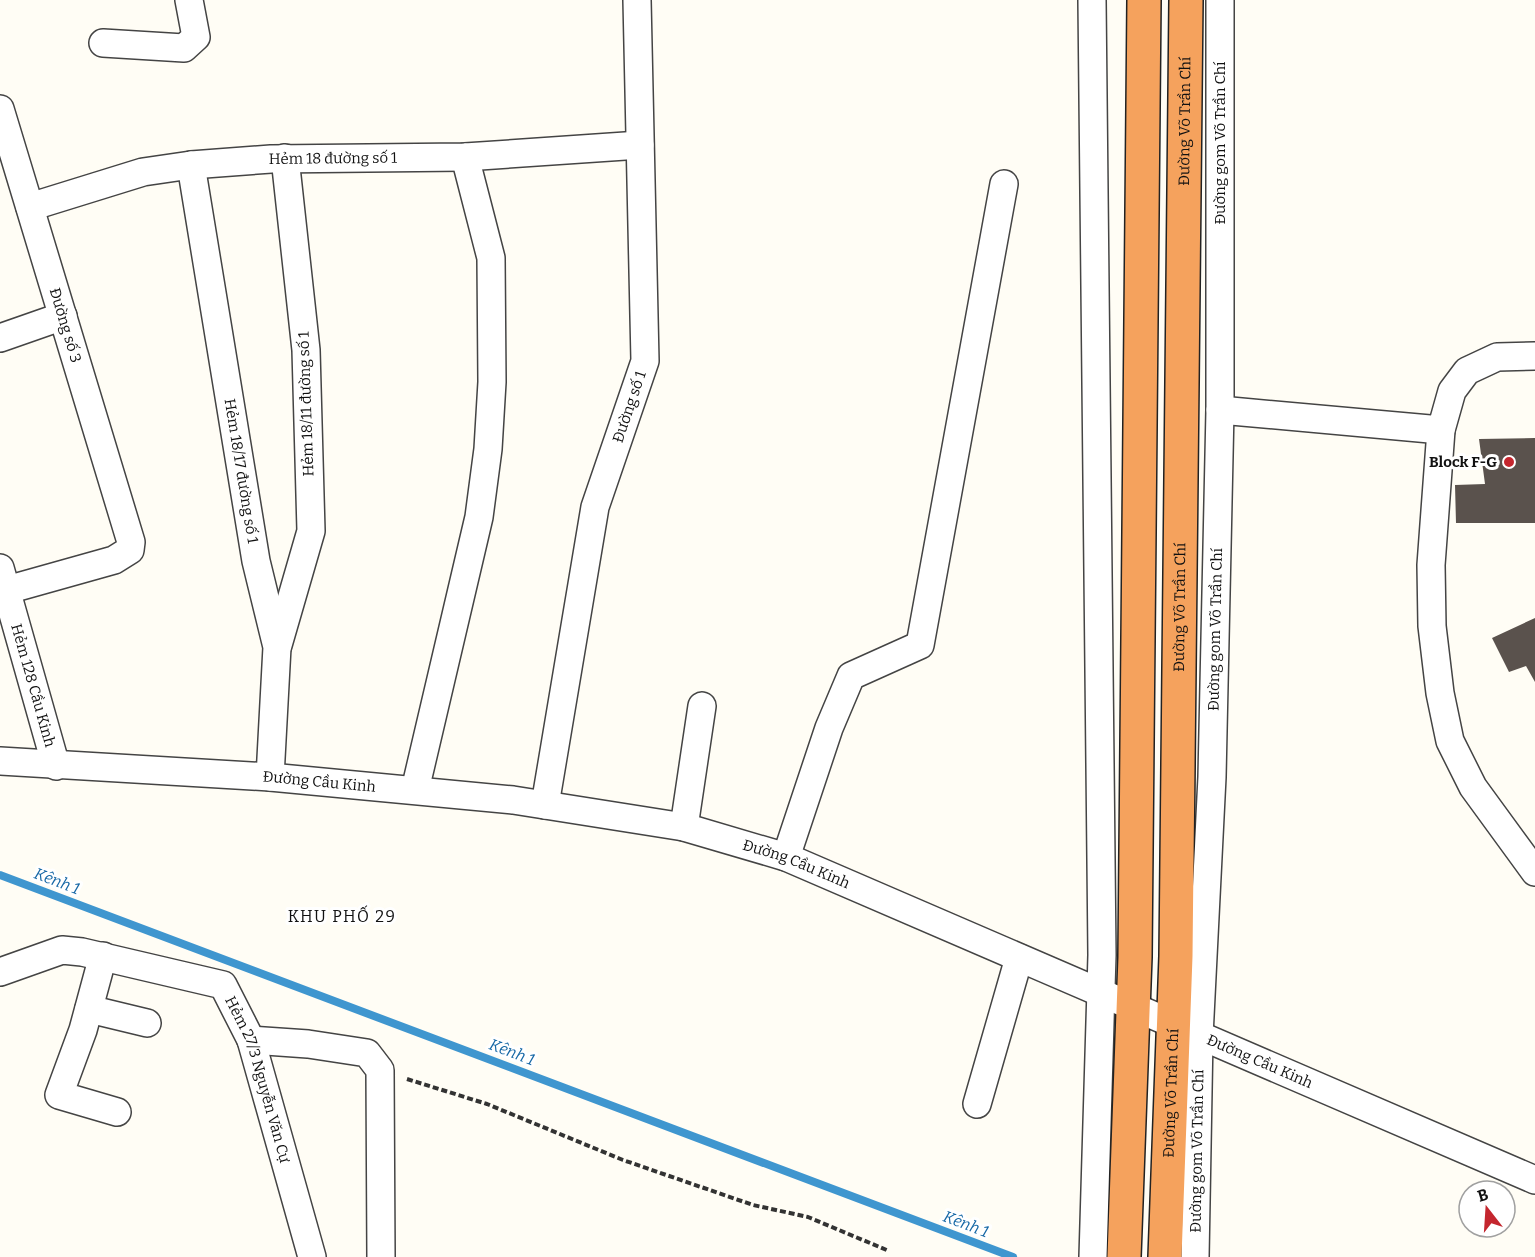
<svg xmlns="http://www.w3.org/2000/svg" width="1535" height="1257" viewBox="0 0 1535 1257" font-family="Bitter,serif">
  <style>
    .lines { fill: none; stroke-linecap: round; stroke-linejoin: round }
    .stream { stroke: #3f96cf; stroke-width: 8 }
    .building { fill: #5a524d }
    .minor-casing { stroke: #444; stroke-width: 30 }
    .highway-casing { stroke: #222; stroke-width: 36 }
    .path { stroke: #333; stroke-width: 4; stroke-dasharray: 6 3; stroke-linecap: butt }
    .minor { stroke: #fff; stroke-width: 27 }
    .highway { stroke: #f5a25d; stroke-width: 33 }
    .poi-dot { fill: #c4262e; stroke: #fff; stroke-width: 2 }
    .labels { text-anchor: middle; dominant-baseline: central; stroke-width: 6; stroke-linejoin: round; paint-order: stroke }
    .street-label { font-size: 15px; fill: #111; stroke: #fff }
    .poi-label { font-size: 15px; font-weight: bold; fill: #111; stroke: #fff; text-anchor: end }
    .water-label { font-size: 16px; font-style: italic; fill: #1768a6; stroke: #fff }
    .neighbourhood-label { font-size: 16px; letter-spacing: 1.5px; fill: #111; stroke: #fff }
  </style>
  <rect width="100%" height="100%" fill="#fffdf5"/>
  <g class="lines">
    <path class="stream" d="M0 875 1013 1257"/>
  </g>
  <g class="building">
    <path d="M1535 438V523H1456L1455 485 1485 484 1479 439Z"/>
    <path d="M1535 618V682L1526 666 1509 672 1492 638Z"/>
  </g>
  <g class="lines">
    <g class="minor-casing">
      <g id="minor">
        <path d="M1092 0 1102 955 1093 1257"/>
        <path d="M103 43 184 48 196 37 189 0"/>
        <path id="s1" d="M0 109 131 542 130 550 114 560 7 590"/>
        <path id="s2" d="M191 165 256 561 277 647 270 777"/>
        <path id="s3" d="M30 207 143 172 191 165 271 159 465 157 640 145"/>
        <path d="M0 338 63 316"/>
        <path d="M1535 356 1497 357 1467 371 1452 391 1441 430 1431 565 1432 626 1440 693 1450 741 1473 787 1535 872"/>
        <path d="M1220 410 1441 430"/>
        <path id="s4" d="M0 568 56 766"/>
        <path d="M278 645 311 531 306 350 285 158"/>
        <path id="s5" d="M0 761 270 777 513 800 684 827 786 857 1535 1180"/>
        <path d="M415 790 479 517 488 449 492 382 491 258 465 157"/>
        <path id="s6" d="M545 805 595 507 645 361 637 0"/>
        <path d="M684 827 702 706"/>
        <path d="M786 857 829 728 851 676 920 645 1004 184"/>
        <path d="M103 956 83 1030 59 1095 117 1112"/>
        <path id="s7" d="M0 972 62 950 82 952 223 985 251 1040 312 1257"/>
        <path d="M89 1009 147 1023"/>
        <path d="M251 1040 308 1044 367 1053 380 1070 381 1257"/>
        <path d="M977 1104 1019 958"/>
        <path id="s8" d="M1195 1257 1199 1036 1212 777 1220 410V0"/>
      </g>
    </g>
    <g class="highway-casing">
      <g id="highway">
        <path d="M1124 1257 1135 957 1144 0"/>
        <path id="s9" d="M1165 1257 1176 956 1186 0"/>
      </g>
    </g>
    <path class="path" d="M407 1079 487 1104 623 1160 753 1205 808 1217 889 1251"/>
    <use href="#minor" class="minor"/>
    <use href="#highway" class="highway"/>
  </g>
  <circle class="poi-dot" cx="1509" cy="462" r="6"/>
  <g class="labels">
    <g class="street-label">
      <text stroke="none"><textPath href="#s9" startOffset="1136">Đường Võ Trần Chí</textPath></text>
      <text transform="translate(1220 143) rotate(-90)">Đường gom Võ Trần Chí</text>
      <text stroke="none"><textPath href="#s3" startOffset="309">Hẻm 18 đường số 1</textPath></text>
      <text stroke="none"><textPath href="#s1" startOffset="226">Đường số 3</textPath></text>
      <text transform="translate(306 404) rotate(-92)">Hẻm 18/11 đường số 1</text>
      <text stroke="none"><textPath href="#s6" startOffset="408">Đường số 1</textPath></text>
      <text stroke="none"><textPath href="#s2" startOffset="310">Hẻm 18/17 đường số 1</textPath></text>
      <text stroke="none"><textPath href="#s9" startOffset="650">Đường Võ Trần Chí</textPath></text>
      <text stroke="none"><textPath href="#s8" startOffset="628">Đường gom Võ Trần Chí</textPath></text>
      <text stroke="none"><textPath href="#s4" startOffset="122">Hẻm 128 Cầu Kinh</textPath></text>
      <text stroke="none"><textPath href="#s5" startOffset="320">Đường Cầu Kinh</textPath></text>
      <text stroke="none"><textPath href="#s5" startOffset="806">Đường Cầu Kinh</textPath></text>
      <text stroke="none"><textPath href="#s5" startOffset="1310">Đường Cầu Kinh</textPath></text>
      <text stroke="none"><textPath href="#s7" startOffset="332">Hẻm 27/3 Nguyễn Văn Cự</textPath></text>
      <text stroke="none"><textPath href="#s9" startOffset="164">Đường Võ Trần Chí</textPath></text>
      <text stroke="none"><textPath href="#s8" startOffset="106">Đường gom Võ Trần Chí</textPath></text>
    </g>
    <g class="poi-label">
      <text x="1497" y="462">Block F-G</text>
    </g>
    <g class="water-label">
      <text transform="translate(57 881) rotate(21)">Kênh 1</text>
      <text transform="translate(512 1052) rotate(21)">Kênh 1</text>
      <text transform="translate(966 1224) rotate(21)">Kênh 1</text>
    </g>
    <g class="neighbourhood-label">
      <text x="342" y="916">KHU PHỐ 29</text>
    </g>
  </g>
  <g transform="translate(1487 1209) rotate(343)"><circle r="28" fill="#ffffff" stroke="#a0a0a0" stroke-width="1.5"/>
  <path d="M0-4.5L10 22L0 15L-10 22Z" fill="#c4262e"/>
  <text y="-9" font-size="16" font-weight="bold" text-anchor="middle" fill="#111111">B</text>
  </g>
</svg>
